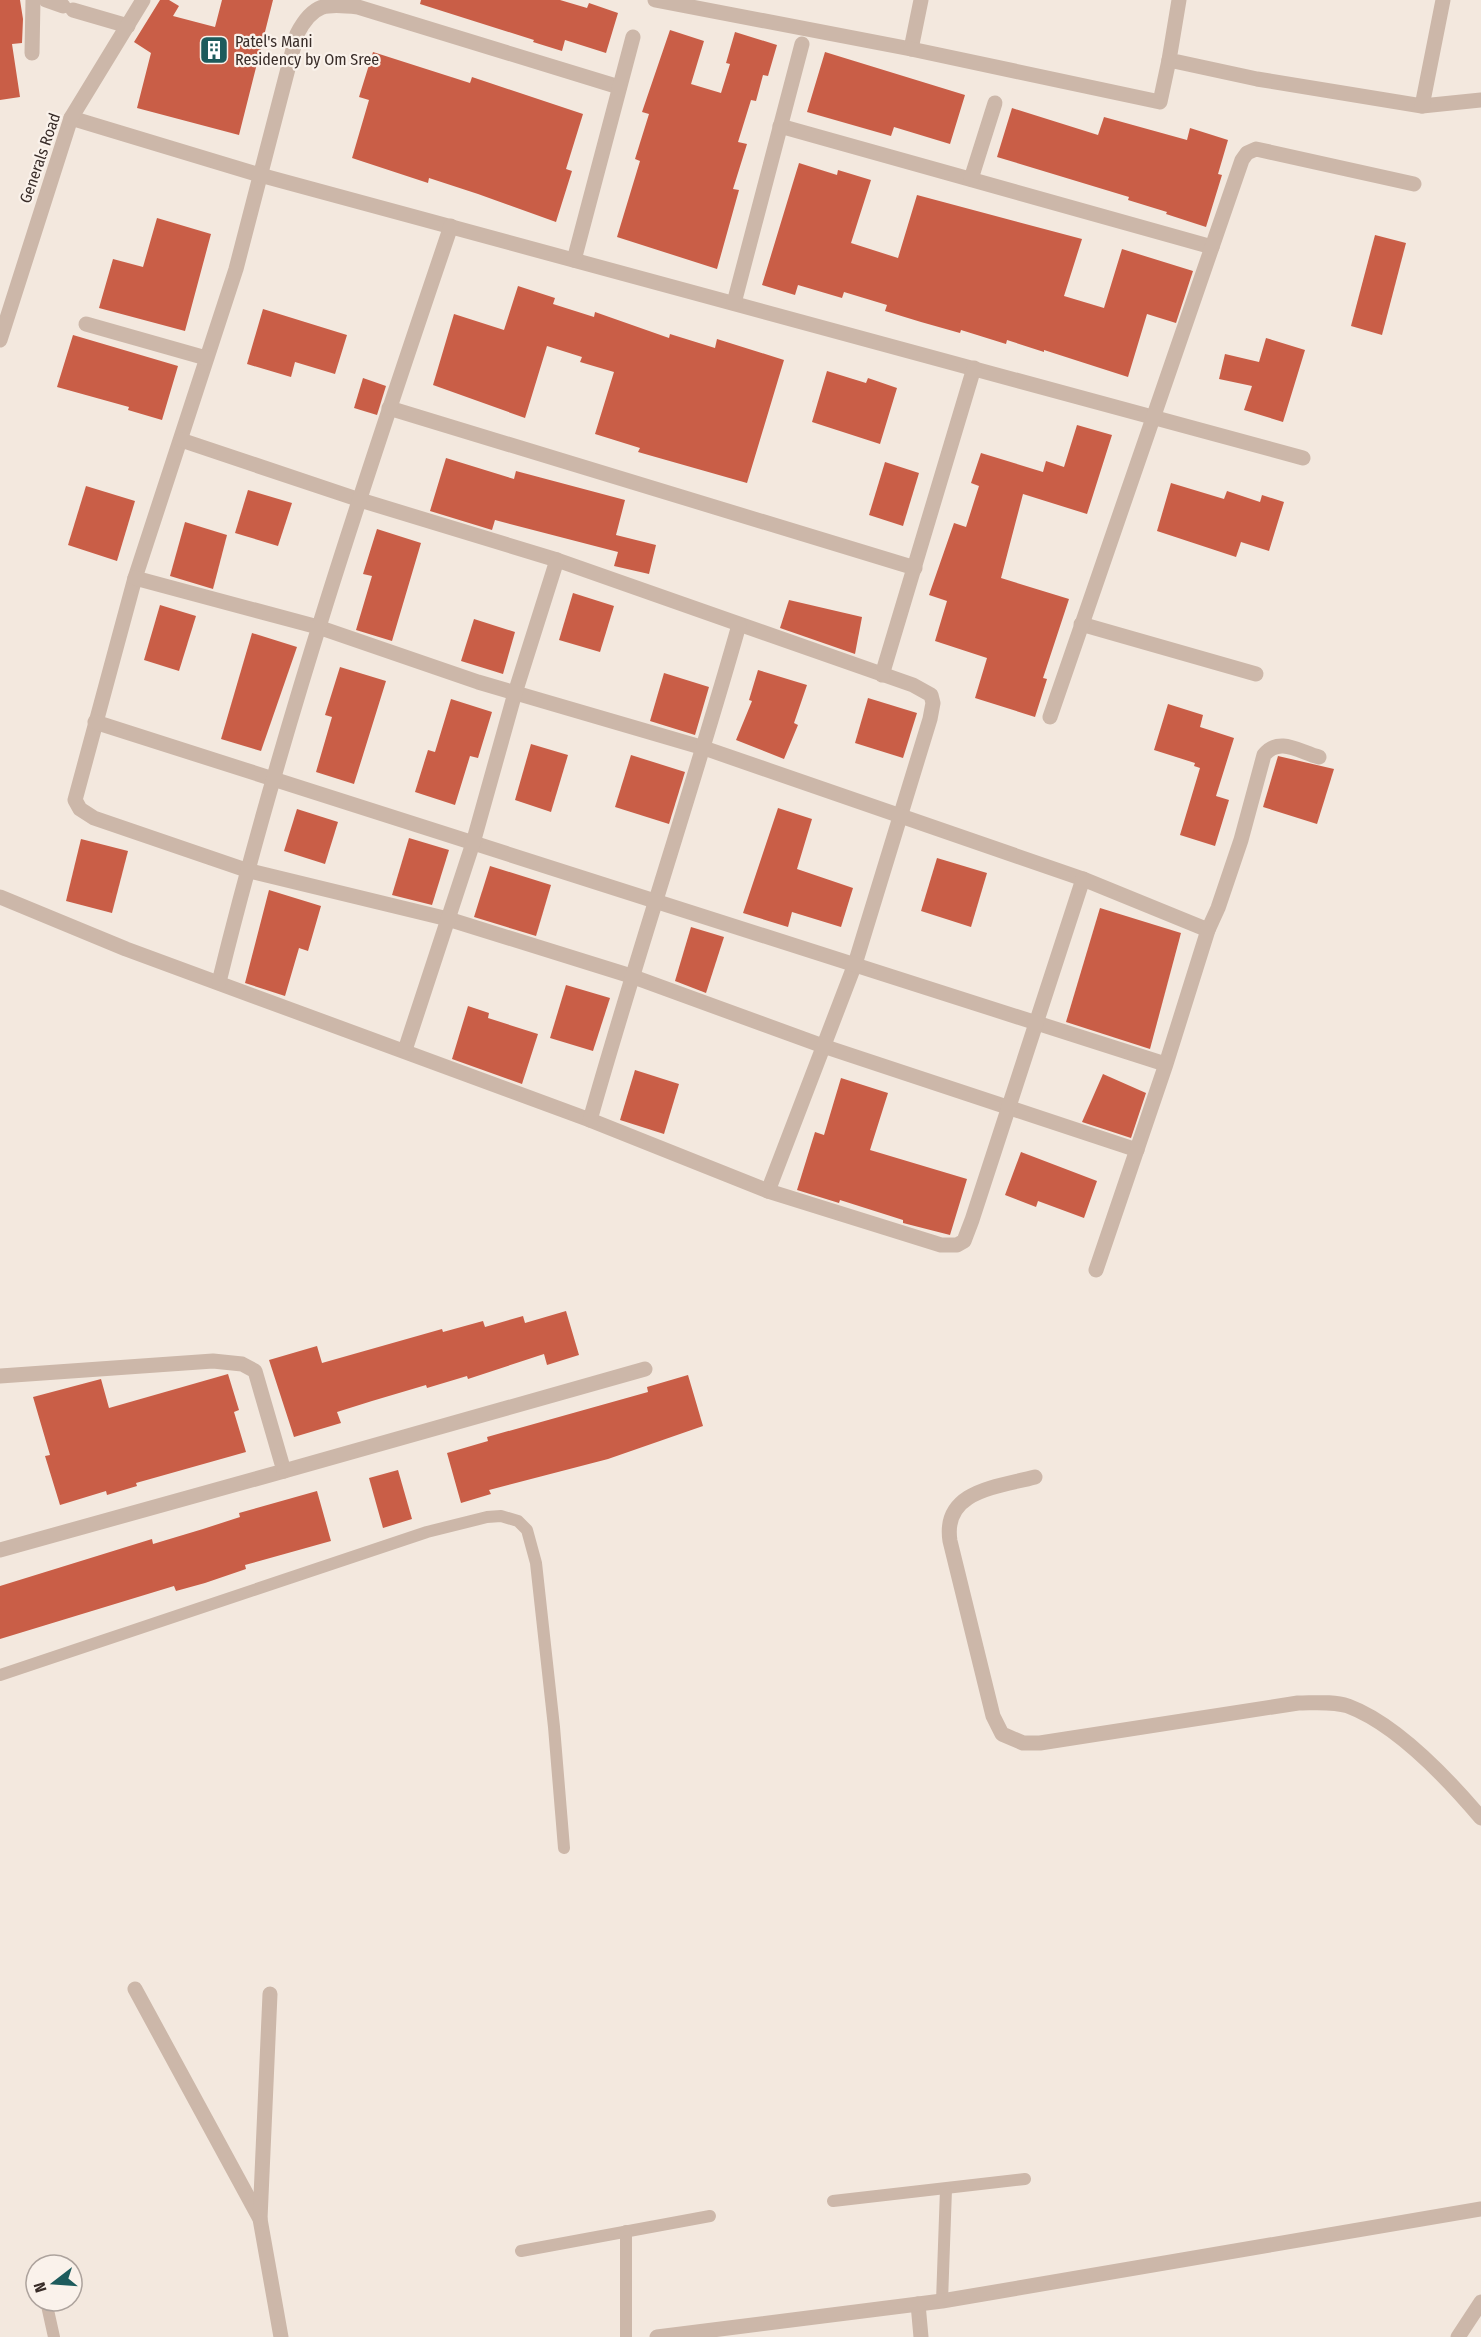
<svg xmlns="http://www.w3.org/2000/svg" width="1481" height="2337" viewBox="0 0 1481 2337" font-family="'Fira Sans Condensed',sans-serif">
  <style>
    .building { fill: #c95e47 }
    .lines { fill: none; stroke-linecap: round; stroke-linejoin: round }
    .service { stroke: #ccb7a9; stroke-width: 12 }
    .minor { stroke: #ccb7a9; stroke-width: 15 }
    .tertiary { stroke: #ccb7a9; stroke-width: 15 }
    .labels { text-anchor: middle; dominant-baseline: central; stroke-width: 4.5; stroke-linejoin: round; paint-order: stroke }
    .poi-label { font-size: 16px; fill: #392d29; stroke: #faf2eb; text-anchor: start }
    .street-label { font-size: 16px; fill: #392d29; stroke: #faf2eb }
  </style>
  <rect width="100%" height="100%" fill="#f3e8de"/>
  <g class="building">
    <path d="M0 0H20L23 19 22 43 12 44 20 97 0 100Z"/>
    <path d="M160 0H169L179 6 173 16 215 27 222 0H273L239 135 137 108 151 53 134 42Z"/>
    <path d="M421 0H560L587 8 589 3 618 13 606 53 565 40 562 51 533 42 534 40 420 4Z"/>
    <path d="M670 30 704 41 691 84 721 93 730 64 726 63 735 32 777 45 768 76 763 75 756 101 751 100 738 142 747 144 733 189 739 190 717 269 617 237 640 161 635 159 649 114 642 112Z"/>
    <path d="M373 52 470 83 472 77 583 114 566 169 572 171 556 222 478 194 429 178 428 183 352 158 369 100 359 97Z"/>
    <path d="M825 52 965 95 950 144 894 127 891 136 807 112Z"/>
    <path d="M1012 108 1098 135 1104 117 1187 140 1190 128 1228 140 1218 174 1222 175 1206 227 1166 214 1167 212 1128 200 1129 197 997 157Z"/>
    <path d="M799 163 837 175 838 170 871 180 851 243 898 258 917 195 1082 239 1064 296 1104 308 1122 249 1193 271 1176 323 1147 314 1128 377 1044 350V352L1007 340 1006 344 961 330 960 333 921 322 885 311 887 305 844 292 842 298 798 285 795 295 762 285Z"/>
    <path d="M157 218 211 234 185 331 99 308 113 259 143 267Z"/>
    <path d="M1375 235 1406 243 1382 335 1351 326Z"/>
    <path d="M518 286 555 298 553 304 594 317 595 312 669 338 670 334 715 348 717 339 784 360 747 483 638 452 640 448 595 434 614 372 580 362 582 357 547 346 525 418 433 385 454 314 504 330Z"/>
    <path d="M263 309 347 335 335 374 295 362 291 377 247 364Z"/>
    <path d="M73 335 178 366 162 420 128 410 129 407 57 387Z"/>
    <path d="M1266 338 1305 350 1283 422 1244 410 1252 386 1219 379 1225 354 1259 362Z"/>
    <path d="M827 371 866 383 868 378 897 388 880 444 812 422Z"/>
    <path d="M363 378 386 386 377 415 354 408Z"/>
    <path d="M1077 425 1112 435 1087 514 1023 494 1001 578 1069 599 1043 678 1047 679 1035 717 975 698 987 658 935 641 947 601 929 595 954 523 966 527 979 486 971 483 981 453 1043 472 1046 461 1064 467Z"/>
    <path d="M446 458 514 479 516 471 625 500 616 535 656 545 649 574 614 566 618 552 495 520 492 530 430 511Z"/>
    <path d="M885 462 919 473 903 526 869 515Z"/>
    <path d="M1171 483 1224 499 1227 491 1260 502 1262 495 1284 502 1269 551 1241 542 1236 557 1157 531Z"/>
    <path d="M86 486 135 501 117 561 68 545Z"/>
    <path d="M248 490 292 503 278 546 235 533Z"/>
    <path d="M185 522 227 535 213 589 170 576Z"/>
    <path d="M377 529 421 543 392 641 356 630 372 576 363 574Z"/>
    <path d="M573 593 614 606 600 652 559 640Z"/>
    <path d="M789 600 862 617 855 654 780 628Z"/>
    <path d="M160 605 196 616 179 671 144 660Z"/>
    <path d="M474 619 515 632 503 674 461 661Z"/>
    <path d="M252 633 297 647 261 751 221 739Z"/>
    <path d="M340 667 386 681 354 784 316 772 332 717 325 715Z"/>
    <path d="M758 670 807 685 794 723 798 725 784 759 736 740 752 701 749 700Z"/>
    <path d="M664 673 709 687 695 735 650 721Z"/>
    <path d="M868 698 917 713 903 758 855 743Z"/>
    <path d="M451 699 492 712 478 758 470 756 455 805 415 792 428 750 435 752Z"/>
    <path d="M1168 704 1203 715 1200 727 1234 738 1216 796 1229 800 1215 846 1180 835 1200 768 1194 766 1195 763 1154 750Z"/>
    <path d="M531 744 568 755 551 812 515 800Z"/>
    <path d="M631 755 685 772 669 824 615 807Z"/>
    <path d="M1278 756 1334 769 1317 824 1263 807Z"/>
    <path d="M778 808 812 819 797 869 853 888 841 927 792 912 788 927 743 913Z"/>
    <path d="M297 809 338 822 325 864 284 851Z"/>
    <path d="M409 838 449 850 432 905 392 895Z"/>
    <path d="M81 839 128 851 112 913 66 901Z"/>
    <path d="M937 858 987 873 971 927 921 911Z"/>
    <path d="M490 866 551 885 536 936 474 917Z"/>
    <path d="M269 890 321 906 308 951 299 948 285 996 245 983Z"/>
    <path d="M1100 908 1181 933 1150 1049 1066 1022Z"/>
    <path d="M691 927 724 937 706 993 675 981Z"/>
    <path d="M566 985 610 998 593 1051 550 1038Z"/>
    <path d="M468 1006 489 1013 488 1018 538 1034 522 1084 452 1059Z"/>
    <path d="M635 1070 679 1084 664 1134 620 1120Z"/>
    <path d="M1103 1074 1146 1093 1131 1138 1082 1122Z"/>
    <path d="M841 1078 888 1093 870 1150 967 1179 950 1235 903 1223V1220L840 1200 839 1203 797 1190 815 1132 824 1135Z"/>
    <path d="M1021 1152 1097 1181 1084 1218 1038 1201 1036 1207 1005 1195Z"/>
    <path d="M566 1311 579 1355 547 1365 544 1354 468 1379 467 1376 427 1388 426 1385 372 1401 337 1412 341 1423 294 1437 269 1360 317 1346 322 1363 442 1329 443 1332 483 1321 485 1327 523 1316 525 1323Z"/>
    <path d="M228 1374 239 1410 234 1412 246 1452 136 1483 137 1486 107 1495 106 1491 60 1505 45 1456 50 1455 33 1397 101 1379 109 1408Z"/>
    <path d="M688 1375 703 1426 608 1459 489 1490 491 1494 461 1503 447 1453 488 1441 487 1437 648 1392 647 1387Z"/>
    <path d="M398 1470 412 1519 383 1528 369 1478Z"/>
    <path d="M317 1491 331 1541 245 1565 246 1569 205 1583 176 1591 174 1586 0 1639V1586L152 1539 153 1544 203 1529 240 1517 239 1513Z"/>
  </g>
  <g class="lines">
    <g class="service">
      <path d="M0 1675 427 1532 487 1517 501 1516 518 1521 527 1530 536 1563 554 1727 564 1848"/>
      <path d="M833 2201 1025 2179"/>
      <path d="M521 2251 710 2216"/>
      <path d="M72 2281 76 2279"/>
      <path d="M46 2301 54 2337"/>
      <path d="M942 2301 946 2189"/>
      <path d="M626 2337V2231"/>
    </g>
    <g class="minor">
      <path d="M46 0 63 6"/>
      <path d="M655 0 911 49 921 0"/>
      <path d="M1179 0 1169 60 1257 79 1422 106 1481 100"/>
      <path d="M73 10 128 26"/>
      <path d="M911 49 1160 102 1169 60"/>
      <path d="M32 53 33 0"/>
      <path d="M619 87 358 7C326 3 313 3 297 34L236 269 135 578 75 800 80 809 94 818 246 870 448 919 631 976 823 1046 1137 1150"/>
      <path d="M1422 106 1443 0"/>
      <path d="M71 118 260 175 1303 458"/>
      <path d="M780 126 1212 247"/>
      <path d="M971 179 995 103"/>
      <path d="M574 260 633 37"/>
      <path d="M734 303 802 44"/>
      <path d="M86 324 206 358"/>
      <path d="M389 408 915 568"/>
      <path d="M181 440 360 500 557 560 913 685 931 695 933 703 930 719 855 964 768 1191"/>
      <path d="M135 578 318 627 478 682 704 748 1083 879 1208 930"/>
      <path d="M1081 624 1256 674"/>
      <path d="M882 675 974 368"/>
      <path d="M1050 717 1242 160 1247 153 1256 149 1414 184"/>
      <path d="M95 722 1165 1064"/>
      <path d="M0 897 126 949 590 1120 768 1191 941 1245H957L964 1241 972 1220 1083 879"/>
      <path d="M219 982C282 726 366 476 451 226"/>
      <path d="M405 1050 473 843 515 693 557 560"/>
      <path d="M590 1120C637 954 692 791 739 625"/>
      <path d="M1096 1270 1166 1064 1208 930 1218 908 1241 840 1264 755C1279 736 1300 752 1319 757"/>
      <path d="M0 1376 213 1361 242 1364 255 1371 284 1471 0 1550"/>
      <path d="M284 1471 645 1369"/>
      <path d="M1035 1477C998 1487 942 1490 950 1541L993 1716 1002 1734 1023 1743H1040L1298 1703C1314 1703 1333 1701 1348 1706 1396 1724 1448 1779 1481 1818"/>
      <path d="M135 1989 260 2219 281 2337"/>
      <path d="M260 2219 270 1994"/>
      <path d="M918 2304 921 2337"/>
      <path d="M657 2337 942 2301 1481 2209"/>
      <path d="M1458 2337 1481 2302"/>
    </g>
    <path class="tertiary" d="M0 340 71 118 143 0"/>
  </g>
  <defs>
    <g id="building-square" transform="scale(1.5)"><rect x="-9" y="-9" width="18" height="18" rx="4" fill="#1d5b5c" stroke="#faf2eb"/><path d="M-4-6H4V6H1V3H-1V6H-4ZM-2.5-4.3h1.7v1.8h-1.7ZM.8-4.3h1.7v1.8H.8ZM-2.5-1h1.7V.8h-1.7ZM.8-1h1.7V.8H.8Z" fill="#fff"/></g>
  </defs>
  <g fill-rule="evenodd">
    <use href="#building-square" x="214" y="50"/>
  </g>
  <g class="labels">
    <g class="poi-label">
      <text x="235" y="41">Patel's Mani<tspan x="235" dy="18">Residency by Om Sree</tspan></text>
    </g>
    <g class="street-label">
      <text transform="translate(40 158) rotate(-71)">Generals Road</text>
    </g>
  </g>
  <g transform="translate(54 2283) rotate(253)"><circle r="28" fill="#faf2eb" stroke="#ada39d" stroke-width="1.5"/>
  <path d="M0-4.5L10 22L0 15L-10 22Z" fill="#1d5b5c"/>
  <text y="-9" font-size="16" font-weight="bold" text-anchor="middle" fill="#392d29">N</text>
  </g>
</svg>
